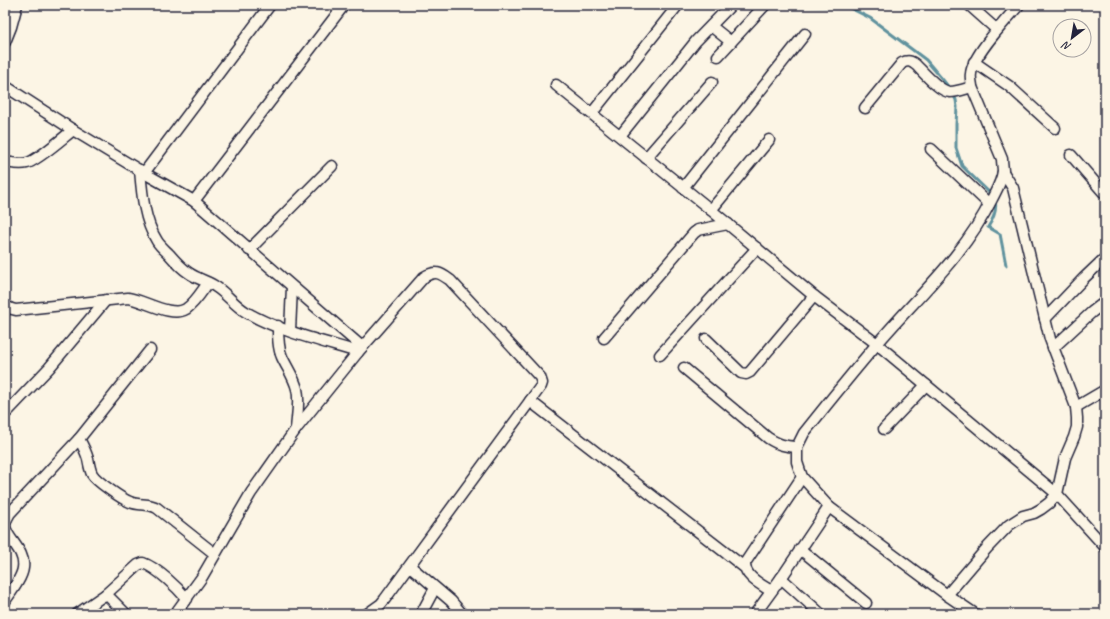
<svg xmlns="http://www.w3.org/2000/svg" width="1110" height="619" viewBox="0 0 1110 619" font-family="Caveat,sans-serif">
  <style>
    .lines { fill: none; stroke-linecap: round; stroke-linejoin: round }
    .stream { stroke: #60929e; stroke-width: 3 }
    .minor-casing { stroke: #22223b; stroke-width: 13 }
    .minor { stroke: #fcf5e5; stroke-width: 10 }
  </style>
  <rect width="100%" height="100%" fill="#fcf5e5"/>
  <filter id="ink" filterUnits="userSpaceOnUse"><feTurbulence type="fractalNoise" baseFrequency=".025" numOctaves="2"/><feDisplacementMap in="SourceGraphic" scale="8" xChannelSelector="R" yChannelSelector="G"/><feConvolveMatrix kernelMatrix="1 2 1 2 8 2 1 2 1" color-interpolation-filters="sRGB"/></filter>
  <g filter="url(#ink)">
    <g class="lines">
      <g class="stream">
        <path d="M792 5 848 7 870 18 926 60 943 80 950 89"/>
        <path d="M953 94 956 100 957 107 956 124V148L962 166 994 197C998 207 994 218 988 227L1000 234 1006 265"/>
      </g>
      <g class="minor-casing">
        <g id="minor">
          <path d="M969 5 997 30"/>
          <path d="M711 26 731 42"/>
          <path d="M5 42 11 27 17 5"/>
          <path d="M718 56 765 5"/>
          <path d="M974 62 1009 86 1055 128"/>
          <path d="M556 85 711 210 814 296 877 344 1057 494 1049 503 1041 509 1034 513 1023 516 1009 525 987 548 947 595"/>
          <path d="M5 86 73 130 144 173 194 201 362 347"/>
          <path d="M865 108 902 63C908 60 911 61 916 65 923 72 940 92 950 92 957 92 965 89 972 87"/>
          <path d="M592 113 678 5"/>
          <path d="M620 136 696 41 731 5"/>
          <path d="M931 149 989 204"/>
          <path d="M1071 155 1105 194"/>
          <path d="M646 158 712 82"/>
          <path d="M5 162C12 163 20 165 27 163 37 161 64 137 73 130"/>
          <path d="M140 170C142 194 144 220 157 241 160 246 165 250 169 254 175 261 181 268 189 273 197 279 208 281 216 287 227 294 234 305 246 312 278 331 322 341 358 352"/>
          <path d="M1003 172 1013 188 1050 339 1076 407 1077 418V427L1074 437 1065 458 1057 494 1105 547"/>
          <path d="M144 173 270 5"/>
          <path d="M683 188 805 34"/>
          <path d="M194 201 344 5"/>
          <path d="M711 210 769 140"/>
          <path d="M249 250 332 166"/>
          <path d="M5 306 12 309 16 310 128 298C144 300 171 318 186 309 195 303 202 291 208 283"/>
          <path d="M1045 319 1084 278 1105 258"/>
          <path d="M278 326C278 337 278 348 282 357 287 368 294 377 297 389 300 401 297 416 296 429"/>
          <path d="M290 331 292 287"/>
          <path d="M604 338 694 233 698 230 728 224"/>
          <path d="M706 339 741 373 746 374 750 372 814 296"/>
          <path d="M1053 348 1092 312 1105 302"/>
          <path d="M660 355 757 248"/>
          <path d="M684 368 768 438C779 445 784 446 797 447"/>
          <path d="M530 401 744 567"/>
          <path d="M1076 407 1105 390"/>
          <path d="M7 412 49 368 106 300"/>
          <path d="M884 429 926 385"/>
          <path d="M79 439C83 446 86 452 88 459 89 464 90 470 92 474 96 481 122 499 130 502 139 506 149 503 157 508L215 554"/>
          <path d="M800 549 866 603"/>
          <path d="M410 566 451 601 462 614"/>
          <path d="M781 578 821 614"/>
          <path d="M771 591C762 585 744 577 745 563L802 477"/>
          <path d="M106 594 126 614"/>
          <path d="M5 601C11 592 22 578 23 568 26 550 5 538 5 525 6 520 8 516 10 513L79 439 150 350"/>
          <path d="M77 614 106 594 138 565 143 563C157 568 177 587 187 599"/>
          <path d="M175 614 202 577 251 493 296 429 358 352 424 277C436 270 440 273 450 280L540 377 542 383 541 386 385 599 381 604 367 614"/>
          <path d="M421 614 435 588"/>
          <path d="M755 614 784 574 829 507"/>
          <path d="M975 614 947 595 829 507 802 477 797 462V447L804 433C828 403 852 373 877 344 917 297 964 256 992 199 996 191 1002 181 1003 171 1003 168 1002 163 1002 159L972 87C972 83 970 78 971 74 972 56 1006 20 1019 5"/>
        </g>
      </g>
      <use href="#minor" class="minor"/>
    </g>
  </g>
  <rect width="1110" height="619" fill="none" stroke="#fcf5e5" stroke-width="20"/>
  <rect x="10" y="10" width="1090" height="599" fill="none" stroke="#22223b" stroke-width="1.5" filter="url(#ink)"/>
  <g transform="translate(1072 38) rotate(211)"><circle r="19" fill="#fcf5e5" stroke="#a5a1a1"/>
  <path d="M0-3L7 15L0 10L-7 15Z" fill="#22223b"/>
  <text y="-6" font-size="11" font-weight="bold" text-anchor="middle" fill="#22223b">N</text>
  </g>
</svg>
